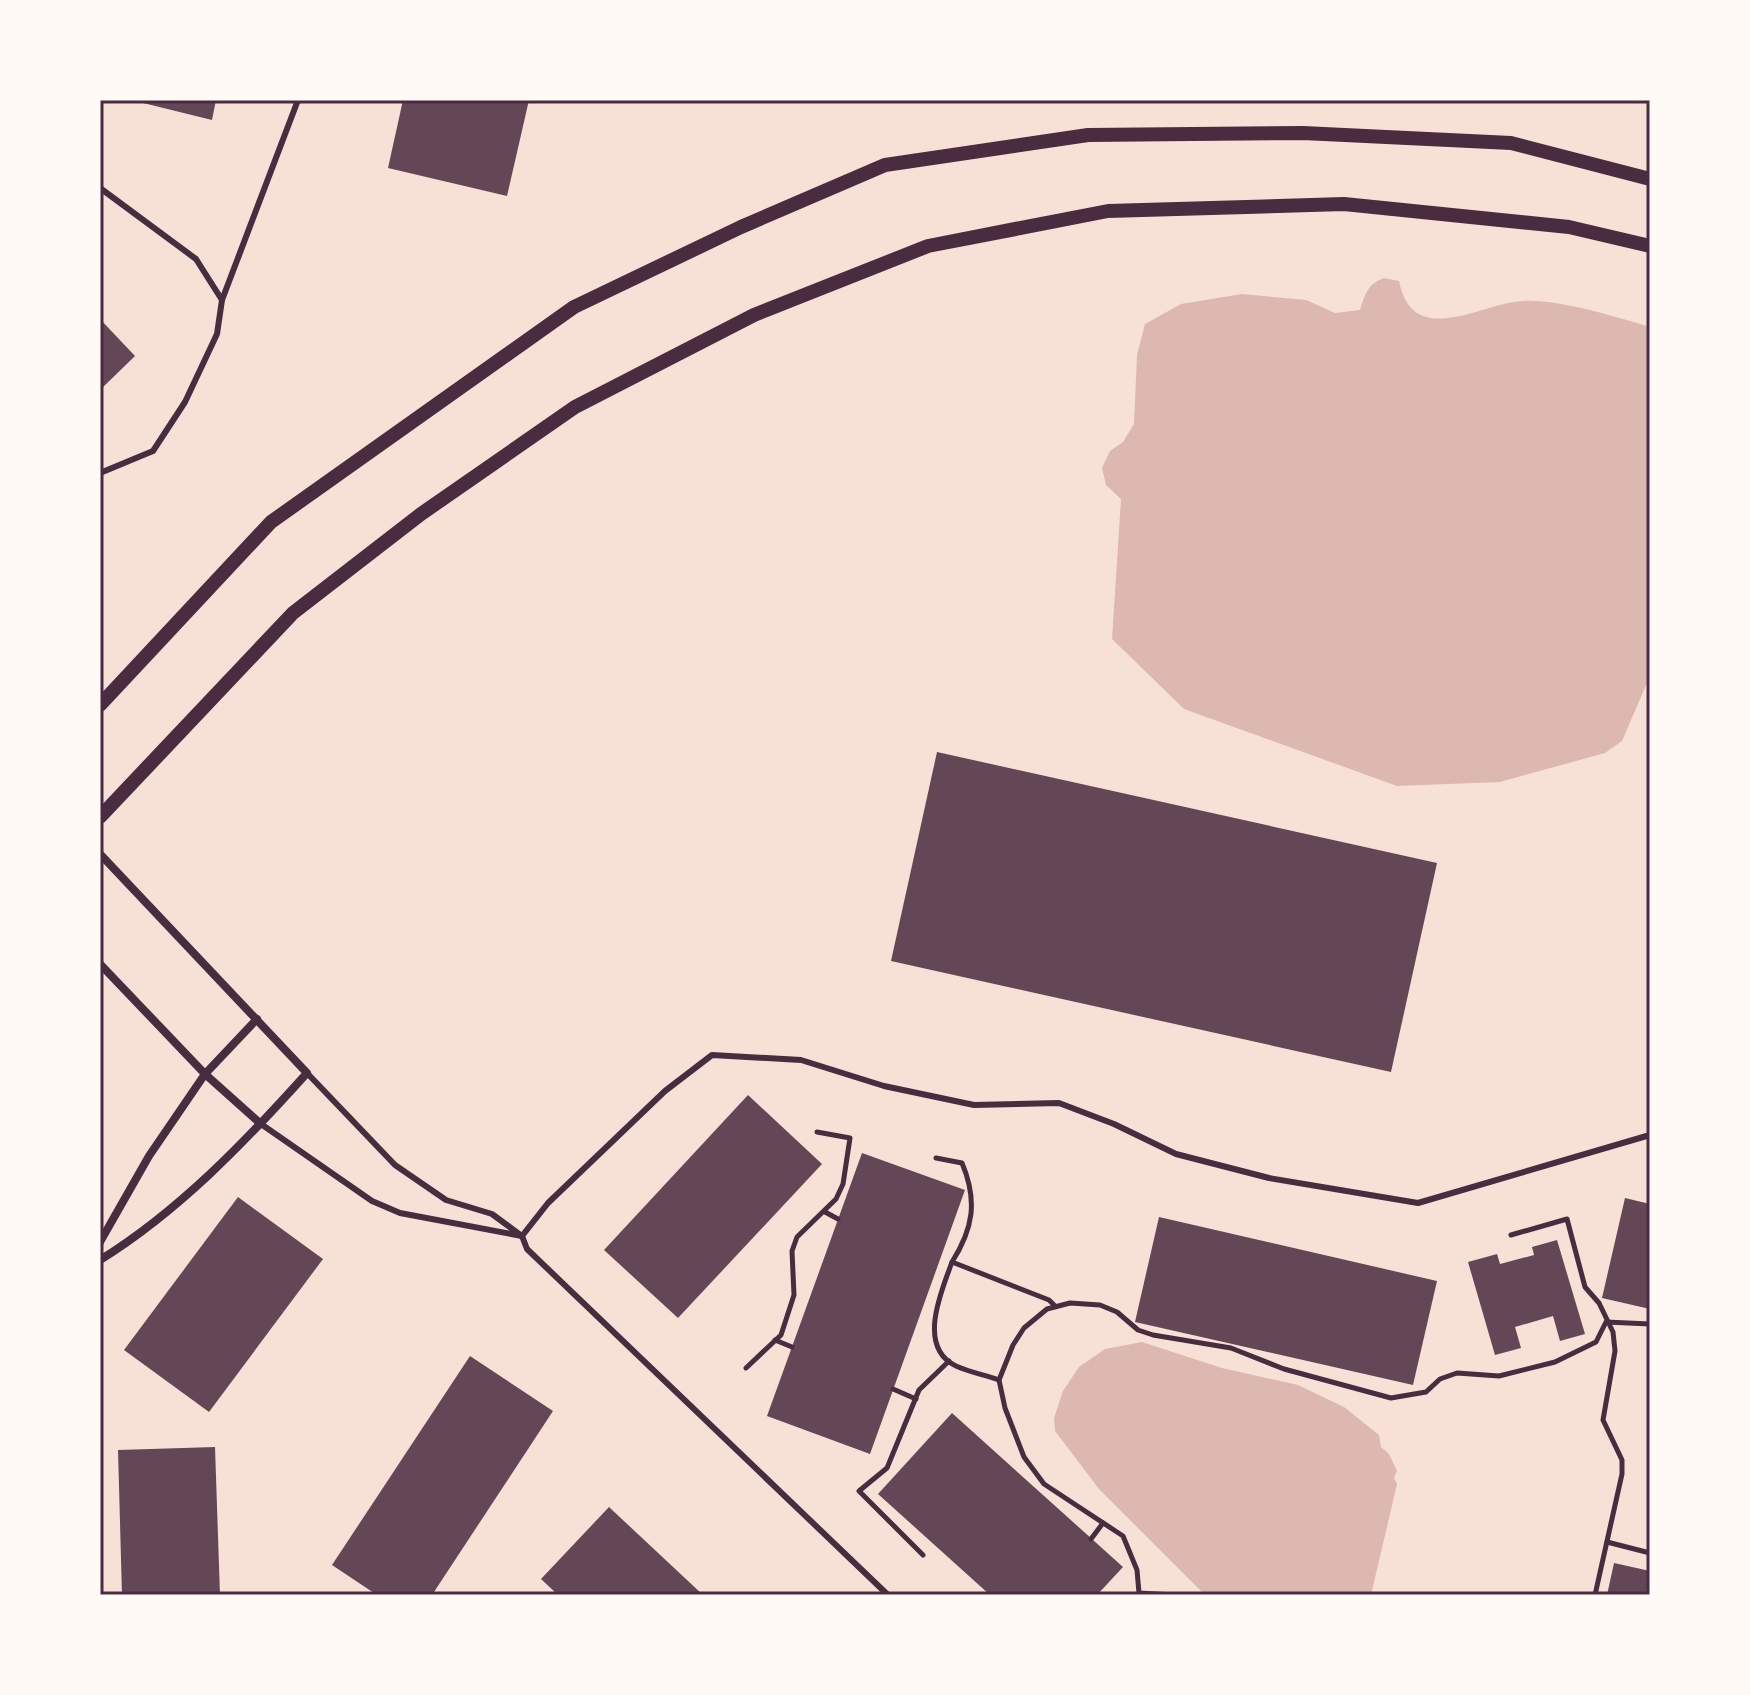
<svg xmlns="http://www.w3.org/2000/svg" width="1750" height="1695" viewBox="0 0 1750 1695" font-family="Helvetica,sans-serif">
  <style>
    .water { fill: #dcb8b0 }
    .building { fill: #644757 }
    .lines { fill: none; stroke-linecap: round; stroke-linejoin: round }
    .path { stroke: #4a2c40; stroke-width: 5 }
    .service { stroke: #4a2c40; stroke-width: 6 }
    .minor { stroke: #4a2c40; stroke-width: 8 }
    .tertiary { stroke: #4a2c40; stroke-width: 14 }
    .neatline { fill: none; stroke: #4a2c40; stroke-width: 3 }
  </style>
  <rect width="100%" height="100%" fill="#f7e1d7"/>
  <g class="water">
    <path d="M1384 278 1399 281C1413 351 1482 302 1524 301 1558 299 1616 317 1650 327V676L1622 741 1605 753 1500 782 1397 786 1184 709 1112 639 1121 499 1106 485 1102 468 1110 451 1123 442 1134 424 1137 355 1145 324 1181 304 1242 294 1306 300 1335 313 1360 310C1365 295 1367 284 1384 278Z"/>
    <path d="M1142 1342 1222 1368 1298 1385 1344 1407 1379 1435 1381 1447 1389 1454 1397 1471 1394 1478 1397 1484 1371 1595H1205L1099 1489 1055 1431 1054 1418 1063 1391 1079 1367 1105 1349Z"/>
  </g>
  <g class="building">
    <path d="M131 100H216L212 120Z"/>
    <path d="M403 100H529L507 196 388 168Z"/>
    <path d="M100 319 135 356 100 390Z"/>
    <path d="M937 752 1437 863 1391 1072 891 961Z"/>
    <path d="M748 1095 822 1164 678 1318 604 1250Z"/>
    <path d="M862 1153 965 1190 870 1454 767 1416Z"/>
    <path d="M238 1197 323 1259 209 1412 124 1350Z"/>
    <path d="M1625 1198 1650 1204V1309L1602 1298Z"/>
    <path d="M1159 1217 1437 1281 1413 1385 1135 1322Z"/>
    <path d="M1557 1240 1585 1334 1560 1341 1553 1316 1515 1327 1521 1348 1495 1355 1468 1262 1497 1254 1500 1264 1534 1255 1532 1247Z"/>
    <path d="M470 1356 553 1411 432 1595H377L332 1565Z"/>
    <path d="M952 1413 1123 1567 1097 1595H990L878 1494Z"/>
    <path d="M215 1447 220 1595H122L118 1450Z"/>
    <path d="M609 1507 703 1595H558L541 1579Z"/>
    <path d="M1614 1563 1650 1571V1595H1607Z"/>
  </g>
  <g class="lines">
    <g class="path">
      <path d="M936 1158 962 1163C978 1201 973 1229 952 1262L1049 1300 1055 1306"/>
      <path d="M825 1212 838 1219"/>
      <path d="M1511 1235 1567 1219 1585 1287 1599 1303 1613 1332 1615 1351 1603 1420 1622 1460V1474L1595 1595"/>
      <path d="M952 1262C942 1290 916 1347 956 1366 969 1372 985 1375 999 1380"/>
      <path d="M775 1340 792 1347"/>
      <path d="M746 1368 781 1335 794 1295 792 1251 797 1237 836 1199 843 1184 850 1138 817 1132"/>
      <path d="M893 1389 916 1399"/>
      <path d="M1091 1539 1103 1523"/>
      <path d="M1607 1542 1650 1553"/>
      <path d="M923 1555 859 1491 887 1468 919 1390 949 1361"/>
      <path d="M1174 1595 1139 1593 1137 1570 1123 1536 1044 1484 1024 1457 1005 1408 999 1380 1013 1345 1024 1328 1047 1309 1070 1303 1100 1305 1117 1312 1138 1330 1153 1335 1231 1348 1284 1369 1391 1398 1426 1392 1440 1379 1457 1373 1499 1376 1555 1362 1596 1342 1606 1322 1650 1324"/>
    </g>
    <g class="service">
      <path d="M100 188 196 259 222 300 217 334 185 402 153 451 100 473"/>
      <path d="M222 300 298 100"/>
      <path d="M307 1073 395 1165 446 1200 492 1214 519 1234"/>
      <path d="M261 1124 372 1201 400 1213 522 1236"/>
      <path d="M888 1595 527 1249 522 1236 548 1203 665 1091 712 1055 801 1060 884 1086 974 1105 1059 1103 1114 1124 1176 1154 1269 1178 1418 1203 1650 1135"/>
    </g>
    <g class="minor">
      <path d="M100 854 307 1073C245 1142 179 1211 100 1260"/>
      <path d="M100 964 205 1074 261 1124"/>
      <path d="M100 1242 149 1156 205 1074 257 1019"/>
    </g>
    <g class="tertiary">
      <path d="M100 705 271 522 574 307 741 227 885 165 1088 135 1303 133 1511 143 1650 179"/>
      <path d="M100 817 293 613 421 514 575 407 754 315 928 246 1108 211 1344 204 1569 227 1650 246"/>
    </g>
  </g>
  <rect width="1750" height="1695" fill="none" stroke="#fffaf5" stroke-width="204"/>
  <rect x="102" y="102" width="1546" height="1491" class="neatline"/>
</svg>
